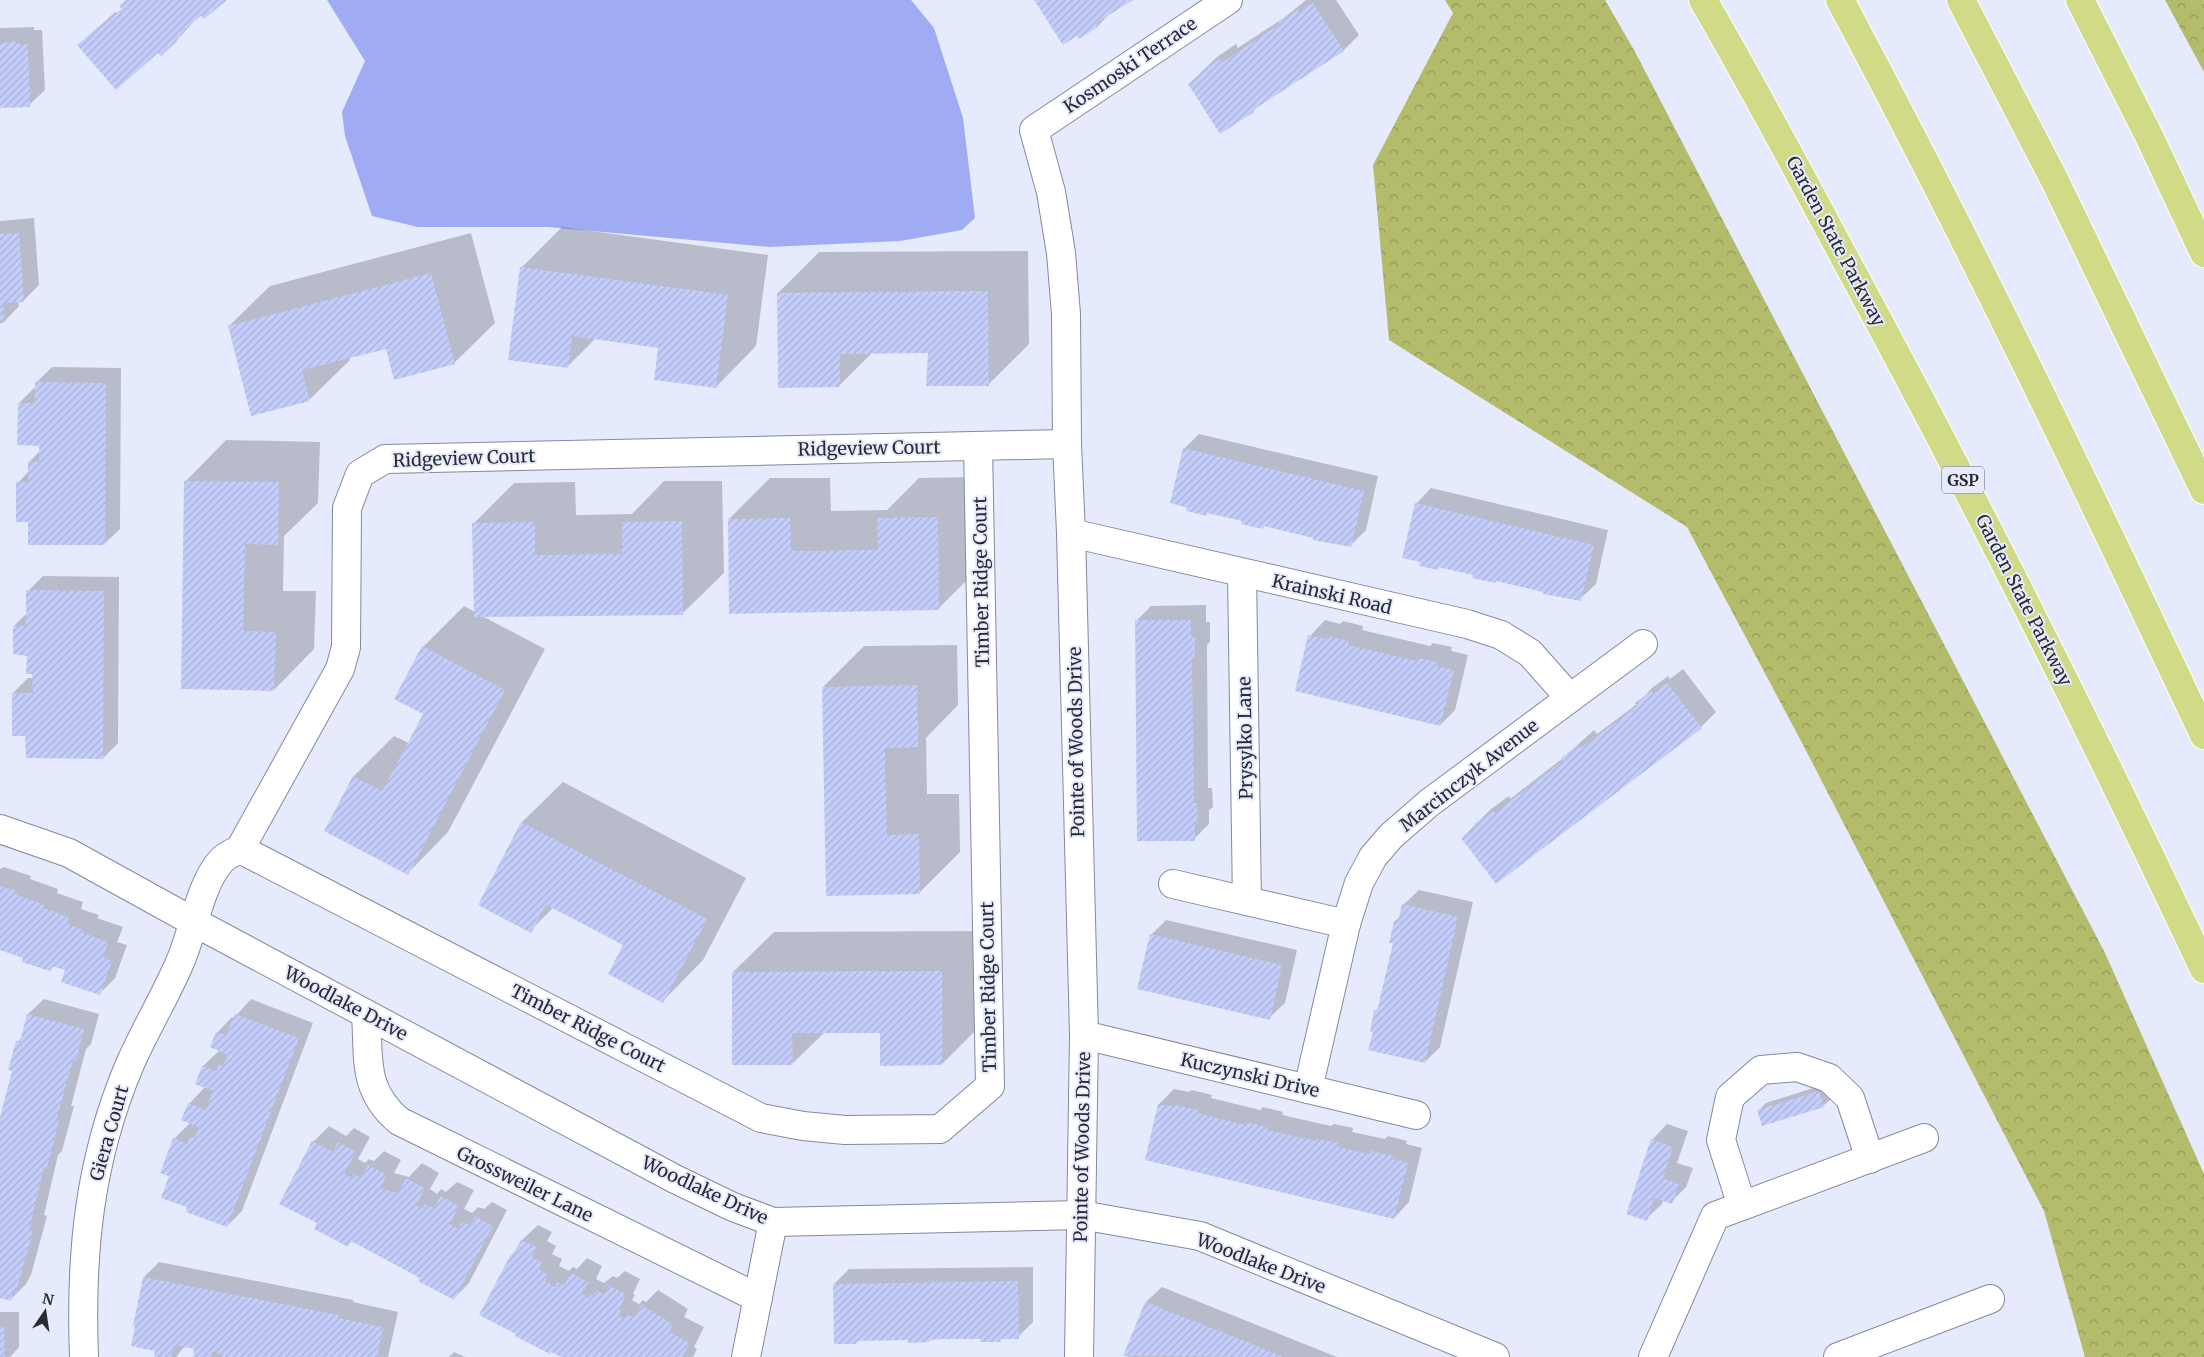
<svg xmlns="http://www.w3.org/2000/svg" width="2204" height="1357" viewBox="0 0 2204 1357" font-family="Merriweather,serif">
  <style>
    .forest { fill: url(#forest-crowns) }
    .water { fill: #9fabf3 }
    .shadow { fill: #0003 }
    .building { fill: url(#building-hatch) }
    .lines { fill: none; stroke-linecap: round; stroke-linejoin: round }
    .minor-casing { stroke: #84899f; stroke-width: 30 }
    .highway-casing { stroke: #fff; stroke-width: 30 }
    .minor { stroke: #fff; stroke-width: 28 }
    .highway { stroke: #d1da86; stroke-width: 28 }
    .labels { text-anchor: middle; dominant-baseline: central; stroke-width: 4; stroke-linejoin: round; paint-order: stroke }
    .shield { fill: #e6eafd; stroke: #626470; stroke-width: 1 }
    .shield-label { font-size: 16px; font-weight: bold; fill: #292b34 }
    .street-label { font-size: 18px; fill: #292b34; stroke: #e6eafd }
  </style>
  <defs>
    <pattern id="forest-crowns" width="20" height="18" patternUnits="userSpaceOnUse" patternTransform="scale(1.25)"><rect width="20" height="18" fill="#b4bc6b"/><path d="M2 6a3 3 0 1 1 6 0M12 15a3 3 0 1 1 6 0" fill="none" stroke="#929959"/></pattern>
    <pattern id="building-hatch" width="6" height="6" patternUnits="userSpaceOnUse" patternTransform="scale(1.25)"><rect width="6" height="6" fill="#c5cefb"/><path d="M-1 1l2-2M0 6l6-6M5 7l2-2" fill="none" stroke="#a9b1d8"/></pattern>
  </defs>
  <rect width="100%" height="100%" fill="#e6eafd"/>
  <g class="forest">
    <path d="M1445 0H1605L1634 50 2105 953 2204 1174V1357H2085L2044 1211 1801 741 1687 527 1389 340 1373 165 1453 13Z"/>
    <path d="M2165 0H2204V72Z"/>
  </g>
  <path class="water" d="M327 0H911L934 28 963 118 975 218 962 230 900 241 769 247 548 227H418L372 216 345 136 342 112 365 61Z"/>
  <g class="shadow">
    <path d="M127 0H225L201 14 176 41 158 51 79 45 115 12 117 13 123 8Z"/>
    <path d="M1035 0H1130L1111 12 1098 26 1079 38Z"/>
    <path d="M1306 0H1336L1359 35 1344 50 1261 103 1253 111 1189 84 1217 57 1236 44 1238 48 1285 17Z"/>
    <path d="M34 27V30H42L45 90 29 105 0 106V28Z"/>
    <path d="M34 218 39 285 24 300 18 301 19 306 4 322H0V221Z"/>
    <path d="M562 227 768 255 756 346 716 387 660 347 596 338 567 367 521 268Z"/>
    <path d="M471 233 495 323 454 363 387 347 349 357 350 360 309 400 229 326 270 286Z"/>
    <path d="M1028 251 1029 344 988 385 929 352H873L839 386 778 293 819 252Z"/>
    <path d="M52 367 121 368 120 529 104 544 29 521 18 483 29 471V462L40 451V444L19 403 34 388H37V382Z"/>
    <path d="M1199 434 1378 476 1366 530 1351 545 1209 512 1206 514 1189 507 1184 449Z"/>
    <path d="M226 440 320 442 318 503 284 536 283 591H316L314 649 274 690 182 688 186 481Z"/>
    <path d="M978 477 979 568 938 609 730 612 729 519 770 478H830L831 511 887 510 919 478Z"/>
    <path d="M664 481H722L724 573 683 613 482 616 545 649 448 832 408 873 354 776 394 736 409 743 424 713 423 647 464 606 475 612 474 523 514 483 575 482 576 515H582L632 514Z"/>
    <path d="M1431 488 1608 530 1596 584 1580 599 1440 566 1437 569 1416 504Z"/>
    <path d="M43 576 119 577 118 743 103 758 27 735 13 693 28 678H34L28 655 14 626 27 613 28 591Z"/>
    <path d="M1206 605V622H1210V642L1207 645 1208 788H1212L1213 807 1209 810V824L1194 839 1136 621 1151 606Z"/>
    <path d="M1325 620 1340 624 1343 621 1363 626 1362 630 1430 646 1433 643 1452 647 1451 651 1468 655 1455 710 1440 725 1310 636Z"/>
    <path d="M957 645 958 705 926 738 927 794H959L960 852 919 893 827 895 823 687 864 646Z"/>
    <path d="M1683 669 1716 712 1701 727 1462 838 1491 809 1509 796 1510 799 1563 758 1594 730 1597 734 1637 704 1652 688 1668 676 1670 679Z"/>
    <path d="M563 782 746 878 703 960 663 1001 625 944 554 907 530 931 479 905 522 822Z"/>
    <path d="M4 867 31 876 30 879 58 889 57 893 83 902 81 909 99 915 97 918 123 927 117 942 127 945 115 978 100 993 67 969 55 965 50 970 25 957 0 949V869Z"/>
    <path d="M1419 890 1473 902 1440 1047 1425 1062 1374 1031 1376 1011 1379 1007 1394 942 1395 921 1401 916 1403 905Z"/>
    <path d="M1166 920 1297 950 1285 1003 1269 1018 1151 935Z"/>
    <path d="M982 931 983 1023 942 1064 881 1031 825 1032 792 1064 733 972 774 932Z"/>
    <path d="M44 999 99 1014 91 1044 86 1049 71 1106H74L62 1151 58 1155 44 1215 47 1216 31 1275 26 1284 11 1299 0 1297V1132L14 1070 17 1042 23 1037 28 1014Z"/>
    <path d="M251 999 313 1023 242 1211 227 1226 189 1207 170 1176 174 1139 190 1123 189 1104 205 1087 197 1083 203 1066 220 1050 217 1033 232 1017 234 1018Z"/>
    <path d="M1826 1084 1831 1099 1823 1106 1759 1110 1766 1103Z"/>
    <path d="M1174 1089 1189 1092 1192 1090 1212 1095 1211 1098 1260 1110 1263 1107 1283 1112 1282 1115 1331 1126 1334 1124 1353 1128 1352 1132 1385 1139 1388 1136 1407 1141 1406 1144 1422 1148 1409 1202 1394 1218 1146 1159 1159 1104Z"/>
    <path d="M1667 1124 1688 1131 1677 1163 1693 1168 1686 1187 1671 1202 1663 1200 1662 1204 1646 1219 1652 1140Z"/>
    <path d="M329 1126 346 1136 354 1128 370 1137 358 1159 365 1163 369 1159 374 1161 384 1151 401 1160 394 1173 409 1177 422 1163 439 1173 430 1189 437 1194 441 1189 446 1192 457 1182 474 1190 464 1209 472 1213 478 1207 484 1209 492 1202 507 1210 469 1283 454 1298 422 1277 353 1240 348 1245 319 1223 281 1203 313 1142Z"/>
    <path d="M538 1225 552 1232 547 1241 556 1246 552 1254 562 1259 559 1266 569 1271 573 1267 577 1269 587 1258 602 1266 596 1279 604 1283 613 1276 617 1278 625 1271 640 1279 633 1294 635 1295 632 1300 639 1304 643 1300 646 1302 658 1290 688 1309 684 1317 704 1327 694 1347 697 1349 693 1357H563L512 1255 522 1240Z"/>
    <path d="M159 1262 353 1300V1302L398 1312 388 1357H223L224 1355 222 1357H194L196 1348 185 1346 176 1357H155L156 1350 144 1277Z"/>
    <path d="M1033 1267V1322L1018 1337H1003L1000 1340 981 1338 932 1339 929 1341 909 1339 859 1340 856 1343 834 1284 849 1269Z"/>
    <path d="M1162 1287 1337 1357H1129L1125 1355 1146 1302Z"/>
    <path d="M0 1312H19V1347L10 1357H0Z"/>
    <path d="M454 1352 465 1357H449Z"/>
  </g>
  <g class="building">
    <path d="M126 0H227L204 19 201 16 183 31 176 42 161 56 158 53 116 90 77 45 99 26 101 28 122 9 119 6Z"/>
    <path d="M1034 0H1133L1096 23 1098 27 1079 39 1077 36 1063 45Z"/>
    <path d="M1313 3 1344 51 1253 110 1254 112 1220 134 1188 84 1202 74 1201 72 1220 59 1223 62 1280 24 1278 22 1297 10 1299 12Z"/>
    <path d="M19 42V45L28 44 30 107 0 108V43Z"/>
    <path d="M19 233 24 302 3 303 4 323H0V234Z"/>
    <path d="M520 267 728 295 716 388 654 380 658 348 637 345 572 336 568 368 508 360Z"/>
    <path d="M431 273 455 364 394 380 386 349 302 370 310 401 251 416 228 326Z"/>
    <path d="M988 291 989 386H926L928 353 840 354V387L778 388 777 293Z"/>
    <path d="M35 382 106 383 105 545H28V522H16V482H28V461L39 462V446L17 445 18 403H35Z"/>
    <path d="M1183 448 1364 491 1351 547 1313 540V538L1264 526 1263 529 1241 524 1242 521 1207 513V516L1186 511 1188 508 1170 503Z"/>
    <path d="M184 481 279 482 278 545 245 544V546L243 631 276 632 274 691 181 689Z"/>
    <path d="M1415 503 1594 545 1581 601 1543 594V592L1496 581 1495 583 1472 578 1473 575 1438 567V570L1419 566 1420 562 1402 558Z"/>
    <path d="M938 517 939 610 729 614 728 519 790 518 791 551 878 550 877 518Z"/>
    <path d="M682 521 683 615 474 617 472 523 535 522V555H541L622 554V522Z"/>
    <path d="M26 590 104 591 103 759 26 758 25 736H12V693H33L32 674H26L27 656 13 654V626H26Z"/>
    <path d="M1135 620H1191V636H1195V658H1192L1194 803H1197L1198 823H1195V841H1137Z"/>
    <path d="M1308 635 1326 639V636L1349 641 1348 645 1416 661 1417 658 1438 662 1437 666 1454 670 1440 726 1295 691Z"/>
    <path d="M422 646 505 690 408 875 324 831 353 776 382 791 392 773 423 714 394 699Z"/>
    <path d="M1667 683 1702 728 1496 884 1461 838 1476 827 1474 824 1493 811 1495 813 1563 761 1561 758 1578 745 1581 748 1637 706 1635 703 1652 691 1654 694Z"/>
    <path d="M917 685 918 747 885 748V769L887 835 919 834 920 894 826 896 822 687Z"/>
    <path d="M521 822 707 919 663 1003 608 974 623 945 564 914 546 905 531 933 478 905Z"/>
    <path d="M0 886 17 891 15 894 44 905 43 908 69 917 67 924 84 930 83 933 108 942 103 957 112 961 100 995 61 982 65 970 52 966 50 971 22 962 23 958 0 950Z"/>
    <path d="M1402 904 1458 917 1425 1063 1368 1050 1373 1032H1370L1374 1010 1377 1011 1393 943H1389L1394 921 1398 922Z"/>
    <path d="M1150 934 1282 965 1270 1020 1137 989Z"/>
    <path d="M942 971V1065L880 1066V1033H792L793 1065H732V972Z"/>
    <path d="M27 1014 84 1029 76 1061 73 1060 56 1121H59L47 1168 44 1167 29 1230 33 1231 16 1292 13 1291 11 1301 0 1298V1117L12 1071 8 1070 16 1041 20 1042Z"/>
    <path d="M235 1014 299 1038 227 1227 186 1212 187 1207 161 1198 169 1176 160 1173 173 1138 187 1144 190 1136 195 1138 199 1127 181 1120 188 1103 206 1110 213 1091 195 1084 202 1066 216 1071 219 1064 223 1066 228 1055 210 1047 216 1032 226 1035Z"/>
    <path d="M1819 1091 1824 1107 1762 1126 1757 1110Z"/>
    <path d="M1158 1104 1175 1107V1105L1198 1110 1197 1113 1245 1125 1246 1122 1268 1127 1267 1130 1317 1141V1139L1339 1143 1338 1147 1370 1154 1371 1151 1393 1156 1392 1159 1408 1163 1394 1219 1145 1160Z"/>
    <path d="M1651 1139 1673 1147 1663 1178 1679 1184 1672 1204 1654 1198 1647 1221 1626 1214Z"/>
    <path d="M312 1141 333 1152 338 1142 356 1152 344 1174 351 1178 353 1173 361 1178 368 1165 387 1175 380 1188 398 1193 406 1178 425 1188 416 1205 422 1209 425 1204 434 1208 441 1196 459 1206 450 1224 458 1229 462 1221 471 1225 475 1216 493 1226 454 1300 418 1281 420 1278 351 1241 348 1247 314 1229 317 1223 279 1204Z"/>
    <path d="M521 1240 537 1247 532 1257 542 1262 538 1269 548 1275 545 1281 555 1287 557 1282 564 1285 571 1273 588 1282 582 1294 589 1298 591 1294 593 1296 597 1290 604 1295 609 1285 626 1295 619 1309 621 1310 618 1316 624 1319 627 1314 634 1318 641 1305 673 1324 669 1332 690 1343 682 1357H561L551 1352 550 1354 515 1336 516 1334 479 1315 511 1254 513 1255Z"/>
    <path d="M143 1277 339 1315 338 1318 383 1327 377 1357H222L223 1354 212 1352 211 1357H193L194 1349 174 1345 171 1357H154L155 1351 131 1346 135 1326H133Z"/>
    <path d="M1018 1281 1019 1339H1000L1001 1342H980V1339H944L930 1340V1342L908 1343V1340L857 1341 856 1344H834L833 1284Z"/>
    <path d="M1145 1302 1247 1342 1283 1357 1123 1356Z"/>
    <path d="M0 1327H4L5 1357H0Z"/>
  </g>
  <g class="lines">
    <g class="minor-casing">
      <g id="minor">
        <path d="M1071 533 1467 624 1501 635 1530 653 1570 698"/>
        <path d="M1242 574 1247 901"/>
        <path d="M0 829 69 853 194 922 675 1179 733 1207 773 1222 1081 1215 1200 1236 1495 1357"/>
        <path d="M240 849 761 1118 803 1126 845 1130 940 1129 990 1086 978 446"/>
        <path d="M1173 884 1346 924"/>
        <path d="M366 1014C369 1058 362 1090 399 1121L758 1298"/>
        <path d="M1084 1035 1416 1115"/>
        <path d="M1308 1089 1346 924 1359 883 1373 857 1391 836 1429 803 1643 644"/>
        <path d="M1742 1206 1721 1140 1730 1097 1761 1070 1797 1067 1829 1078 1850 1098 1870 1159"/>
        <path d="M84 1357C80 1254 89 1160 130 1064 145 1030 165 997 180 962 193 933 200 884 221 861 225 856 234 852 240 849L340 669 346 647 347 508 360 474 385 459 1067 444"/>
        <path d="M746 1357 773 1222"/>
        <path d="M1079 1357 1084 1035 1071 533 1067 444 1066 314 1061 253 1051 192 1034 130 1228 0"/>
        <path d="M1653 1357 1715 1216 1924 1138"/>
        <path d="M1838 1357 1990 1299"/>
      </g>
    </g>
    <g class="highway-casing">
      <g id="highway">
        <path d="M1703 0C1752 84 1797 169 1843 255 1970 489 2090 727 2204 969"/>
        <path d="M1840 0C1969 241 2087 487 2204 735"/>
        <path d="M1961 0 2055 181 2204 490"/>
        <path d="M2080 0 2149 136 2204 253"/>
      </g>
    </g>
    <use href="#minor" class="minor"/>
    <use href="#highway" class="highway"/>
  </g>
  <g class="labels">
    <rect class="shield" x="1942" y="466.5" width="42" height="27" rx="4"/>
    <g class="shield-label">
      <text x="1963" y="480">GSP</text>
    </g>
    <g class="street-label">
      <text transform="translate(1130 65) rotate(-34)">Kosmoski Terrace</text>
      <text transform="translate(1836 241) rotate(62)">Garden State Parkway</text>
      <text transform="translate(869 448) rotate(-1)">Ridgeview Court</text>
      <text transform="translate(464 458) rotate(-2)">Ridgeview Court</text>
      <text transform="translate(981 582) rotate(-91)">Timber Ridge Court</text>
      <text transform="translate(1332 594) rotate(13)">Krainski Road</text>
      <text transform="translate(2024 600) rotate(63)">Garden State Parkway</text>
      <text transform="translate(1245 738) rotate(-91)">Prysylko Lane</text>
      <text transform="translate(1076 742) rotate(-91)">Pointe of Woods Drive</text>
      <text transform="translate(1469 775) rotate(-38)">Marcinczyk Avenue</text>
      <text transform="translate(988 987) rotate(-91)">Timber Ridge Court</text>
      <text transform="translate(346 1003) rotate(28)">Woodlake Drive</text>
      <text transform="translate(588 1028) rotate(27)">Timber Ridge Court</text>
      <text transform="translate(1250 1075) rotate(13)">Kuczynski Drive</text>
      <text transform="translate(109 1133) rotate(-74)">Giera Court</text>
      <text transform="translate(1082 1147) rotate(-89)">Pointe of Woods Drive</text>
      <text transform="translate(525 1184) rotate(26)">Grossweiler Lane</text>
      <text transform="translate(705 1190) rotate(25)">Woodlake Drive</text>
      <text transform="translate(1261 1263) rotate(21)">Woodlake Drive</text>
    </g>
  </g>
  <g transform="translate(45 1312) rotate(13)" stroke="#e6eafd" stroke-width="4" paint-order="stroke">
  <path d="M0-4L9 19L0 12L-9 19Z" fill="#292b34"/>
  <text y="-8" font-size="14" font-weight="bold" text-anchor="middle" fill="#292b34">N</text>
  </g>
</svg>
